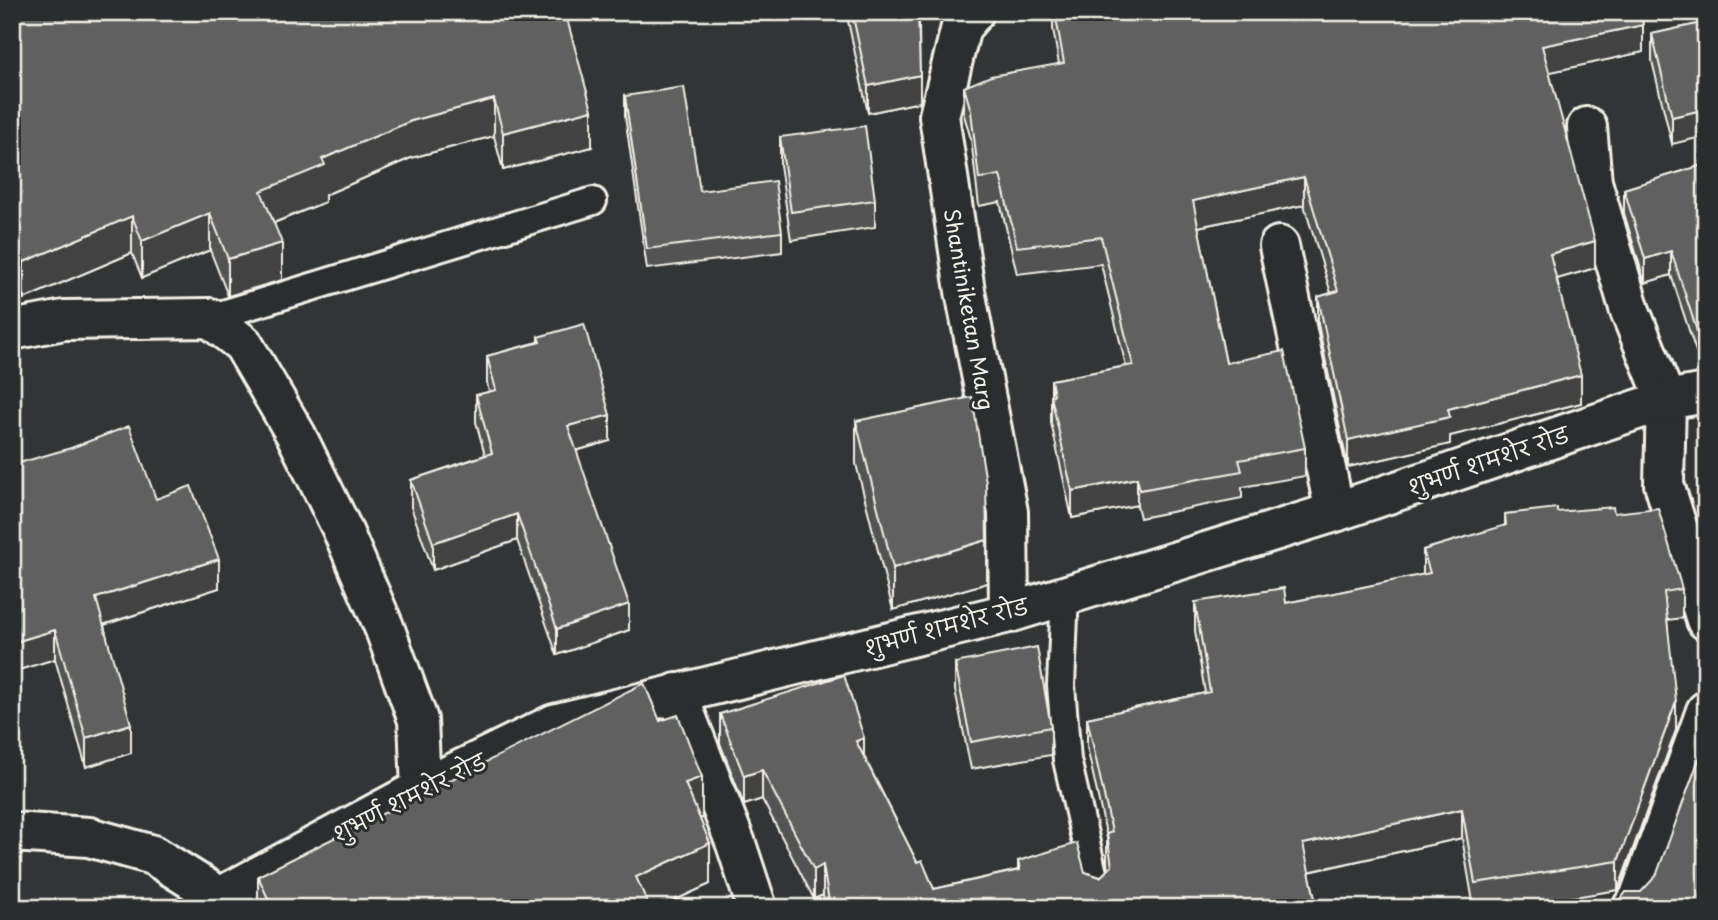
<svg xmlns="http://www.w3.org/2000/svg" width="1718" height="920" viewBox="0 0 1718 920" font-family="'Playpen Sans','Playpen Sans Deva',sans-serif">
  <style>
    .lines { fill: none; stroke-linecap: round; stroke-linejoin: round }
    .service-casing { stroke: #f4f1e8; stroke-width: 32 }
    .minor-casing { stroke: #f4f1e8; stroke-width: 44 }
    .secondary-casing { stroke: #f4f1e8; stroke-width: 44 }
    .service { stroke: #2a2d2e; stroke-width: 26 }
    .minor { stroke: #2a2d2e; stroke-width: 38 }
    .secondary { stroke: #2a2d2e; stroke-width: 38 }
    .wall { fill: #525352; stroke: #f4f1e8; stroke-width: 2 }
    .shaded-wall { fill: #424342; stroke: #f4f1e8; stroke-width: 2 }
    .building { fill: #5f605f; stroke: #f4f1e8; stroke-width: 2 }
    .labels { text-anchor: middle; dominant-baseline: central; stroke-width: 6; stroke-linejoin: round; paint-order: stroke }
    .street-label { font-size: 21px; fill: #f4f1e8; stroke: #2a2d2e }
  </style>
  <rect width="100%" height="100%" fill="#323535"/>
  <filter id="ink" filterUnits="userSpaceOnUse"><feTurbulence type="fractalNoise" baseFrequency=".0143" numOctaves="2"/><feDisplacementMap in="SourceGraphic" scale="14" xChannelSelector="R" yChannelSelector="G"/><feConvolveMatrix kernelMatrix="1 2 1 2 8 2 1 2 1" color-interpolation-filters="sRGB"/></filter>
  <g filter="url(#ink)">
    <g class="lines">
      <g class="service-casing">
        <g id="service">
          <path d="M210 318 593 201"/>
          <path d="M1065 593 1061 685 1067 760 1097 891"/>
        </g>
      </g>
      <g class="minor-casing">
        <g id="minor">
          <path d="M974 12 961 27 939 116 965 291 1008 512 1009 613"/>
          <path d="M1587 127 1592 182 1630 311 1666 400 1664 484 1706 620"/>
          <path d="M1279 246 1335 512"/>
          <path d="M12 330 64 320 210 318 243 344 296 435 342 529 384 627 418 720 421 789"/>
          <path d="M677 693 736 844 757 908"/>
          <path d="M12 832 89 837 153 855 220 897"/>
          <path d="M1632 908 1639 899 1706 711"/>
        </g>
      </g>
      <g class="secondary-casing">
        <path id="secondary" d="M210 908 220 897 421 789 554 724 1009 613 1335 512 1666 400 1706 393"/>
      </g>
      <use href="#service" class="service"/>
      <use href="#minor" class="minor"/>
      <use href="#secondary" class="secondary"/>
    </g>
    <g class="wall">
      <path d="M12 12H565L592 147 503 170 494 136 411 158 325 195V202L274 223 282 280 228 296 210 250 142 278 132 253 24 299 12 273Z"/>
      <path d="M846 12H925V15L919 23 920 102 868 113Z"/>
      <path d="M1053 12H1641L1643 52 1549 72 1595 268 1557 279 1581 403 1450 436V444L1348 467 1318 324V297L1331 293 1304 205 1198 227 1226 363 1305 448V476L1242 487V498L1140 518 1137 505 1072 518 1051 423V380L1126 366 1101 264 1017 274 1000 202 979 206 971 139 964 115V87L1059 64 1053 29Z"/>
      <path d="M1706 22 1672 144 1652 61V34Z"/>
      <path d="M625 96 700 191 782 232V252L647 269 625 116Z"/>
      <path d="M780 137 875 200V227L791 240 780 165Z"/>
      <path d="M1706 164 1700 364 1671 275 1645 283 1624 213V189Z"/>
      <path d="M538 337 610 441 576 451 629 630 557 655 517 540 433 570 411 507V480L485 455 476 422V395L489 392 487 383V356L538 342Z"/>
      <path d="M856 421 987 583 893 610 856 464Z"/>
      <path d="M12 465 156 499 219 588 104 625 131 753 86 767 55 659 12 672Z"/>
      <path d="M1702 496H1706V545L1702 532Z"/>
      <path d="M1557 512 1614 513 1682 589V618L1667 620 1676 730 1618 890 1505 908H1474L1462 838 1309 872 1317 908H825L823 895 814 899 762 799 744 805 720 743V714L864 756 917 862 934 889 1018 870V861L1085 872 1100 877 1108 870 1107 863V838L1087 747V718L1205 693 1195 631V602L1286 603 1423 575V550L1505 526V514Z"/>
      <path d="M955 663 1051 727V755L971 769 955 690Z"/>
      <path d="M660 721 702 818 700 819 710 884 658 908H258V876Z"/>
    </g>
    <g class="shaded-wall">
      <path d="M918 12H925V15L918 24Z"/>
      <path d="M1643 25V52L1542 74V46Z"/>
      <path d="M920 75V102L868 113V86Z"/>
      <path d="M494 99V136L411 158 325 195V202L261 228V191L322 159 411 121Z"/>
      <path d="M1706 109V136L1672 144V117Z"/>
      <path d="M592 110V147L503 170V133Z"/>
      <path d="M1304 177V205L1193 228V201Z"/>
      <path d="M210 213V250L142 278V241Z"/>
      <path d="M132 216V253L24 299V262Z"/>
      <path d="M1595 241V268L1550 281V254Z"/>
      <path d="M282 243V280L228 296V259Z"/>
      <path d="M1671 251V275L1645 283V259Z"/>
      <path d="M1706 339V362L1700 364V340Z"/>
      <path d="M1581 375V403L1450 436V444L1348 467V440L1448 409Z"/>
      <path d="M610 415V441L568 453V426Z"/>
      <path d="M1137 478V505L1072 518V491Z"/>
      <path d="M517 514V540L433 570V543Z"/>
      <path d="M987 540V583L893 610V568Z"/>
      <path d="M219 559V588L96 627V598Z"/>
      <path d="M629 604V630L557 655V629Z"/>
      <path d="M55 630V659L12 672V643Z"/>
      <path d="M1676 701V730L1618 890V861Z"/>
      <path d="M131 724V753L86 767V738Z"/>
      <path d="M864 738V768L856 741Z"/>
      <path d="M762 770V799L744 805V776Z"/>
      <path d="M702 777V818L685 824V783Z"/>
      <path d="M1462 809V838L1303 873V844Z"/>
      <path d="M710 843V884L658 908H636V877Z"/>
      <path d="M823 865V895L814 899V870Z"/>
    </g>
    <g class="building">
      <path d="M12 12H565L592 110 503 133 494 99 411 121 322 159 325 165 261 191 282 243 228 259 210 213 142 241 132 216 24 262 12 236Z"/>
      <path d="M852 12H918L920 75 868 86Z"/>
      <path d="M1055 12H1641L1643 25 1542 46 1595 241 1550 254 1581 375 1448 409 1450 417 1348 440 1318 297 1338 291 1304 177 1193 201 1226 363 1284 351 1305 448 1239 460 1242 471 1140 490 1137 478 1072 491 1051 396 1054 395 1051 380 1133 365 1101 237 1017 247 1000 175 979 179 971 111 964 87 991 76 1064 63Z"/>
      <path d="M1706 22V109L1672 117 1652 34Z"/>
      <path d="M684 87 700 191 775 181 782 232 647 249 625 96Z"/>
      <path d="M865 126 875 200 791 212 780 137Z"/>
      <path d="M1706 164V339L1700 340 1671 251 1645 259 1624 189Z"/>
      <path d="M584 324 610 415 568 426 629 604 557 629 517 514 433 543 411 480 492 453 476 395 496 390 487 356 540 342 538 337Z"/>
      <path d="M972 397 986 482 987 540 893 568 856 421Z"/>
      <path d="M129 426 156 499 191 486 219 559 96 598 131 724 86 738 55 630 12 643V465L71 448Z"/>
      <path d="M1702 496H1706V509Z"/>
      <path d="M1613 507 1614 513 1658 508 1682 589 1664 592 1676 701 1618 861 1475 883 1462 809 1303 844 1317 908H1155L1154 905 1145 908H830L823 865 814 870 762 770 744 776 720 714 844 675 864 738 856 741 917 862 922 860 934 889 1020 870 1018 861 1077 843 1085 872 1100 877 1112 866 1107 834 1112 832 1087 718 1210 692 1195 602 1284 588 1286 603 1430 573 1423 550 1506 525 1505 514 1557 508V512Z"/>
      <path d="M1037 647 1051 727 971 742 955 663Z"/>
      <path d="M644 683 660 721 678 715 702 777 685 783 710 843 636 877 650 908H272L258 876Z"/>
      <path d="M1706 740V908H1614L1626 892H1641L1656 876Z"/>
    </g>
  </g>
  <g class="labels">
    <g class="street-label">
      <text transform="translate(970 309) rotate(80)">Shantiniketan Marg</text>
      <text transform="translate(1488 460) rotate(-19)">शुभर्ण शमशेर रोड</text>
      <text transform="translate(946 626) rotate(-15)">शुभर्ण शमशेर रोड</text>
      <text transform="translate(409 797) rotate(-27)">शुभर्ण शमशेर रोड</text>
    </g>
  </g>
  <rect width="1718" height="920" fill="none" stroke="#2a2d2e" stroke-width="42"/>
  <rect x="21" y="21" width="1676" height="878" fill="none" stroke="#f4f1e8" stroke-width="2.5" filter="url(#ink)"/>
</svg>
